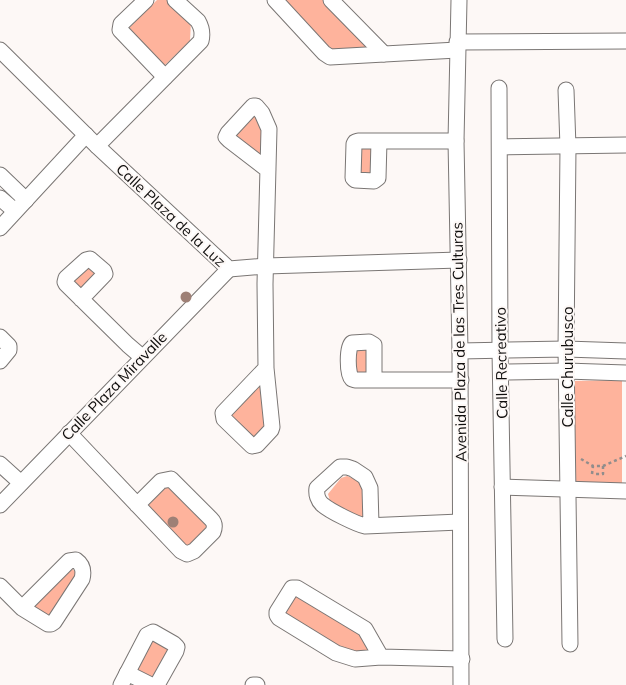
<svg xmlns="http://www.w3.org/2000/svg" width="626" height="685" viewBox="0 0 626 685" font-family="Mulish,sans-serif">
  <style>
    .green { fill: #feb39c }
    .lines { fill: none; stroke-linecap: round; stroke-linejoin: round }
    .minor-casing { stroke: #7a7674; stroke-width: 17 }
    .path { stroke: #918d8c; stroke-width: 2.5; stroke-dasharray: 3 3; stroke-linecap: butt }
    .minor { stroke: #fff; stroke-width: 15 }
    .tree { fill: #9e8076 }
    .labels { text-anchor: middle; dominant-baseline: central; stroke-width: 4; stroke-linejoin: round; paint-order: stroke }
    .street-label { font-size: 15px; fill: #0f0e0d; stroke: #fdf8f6 }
  </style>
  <rect width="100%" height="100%" fill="#fdf8f6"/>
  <g class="green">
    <path d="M157 0H168L191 21 190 41 164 66 128 29Z"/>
    <path d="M281 0H326L371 49 330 50Z"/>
    <path d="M255 112 264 129V158L237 138 236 134Z"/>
    <path d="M358 148H373L372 174H358Z"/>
    <path d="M91 262 102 273 83 292 72 281Z"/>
    <path d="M355 347 369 348V374H354Z"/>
    <path d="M622 380V486H573L572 381Z"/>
    <path d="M258 384 263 385 266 428 256 440 228 417Z"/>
    <path d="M347 476 362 482 366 516 363 519 330 501 328 494 341 478Z"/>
    <path d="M167 482 210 525 188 549 144 504Z"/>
    <path d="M72 569 76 572 77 576 50 619 32 608 68 570Z"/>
    <path d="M298 596 358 632 369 650 366 653 350 654 284 614 294 597Z"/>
    <path d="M153 635 173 646 152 681 134 670Z"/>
  </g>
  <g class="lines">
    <g class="minor-casing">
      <g id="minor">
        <path d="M146 0 121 24 120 30 165 77"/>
        <path d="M275 0 324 53 330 57 457 50"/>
        <path d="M331 0 384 54"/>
        <path d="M459 0 456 141 460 351 461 685"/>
        <path d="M457 42 626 41"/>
        <path d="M0 50 97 146 229 269 266 266 459 260"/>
        <path d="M499 88 500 351 505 639"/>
        <path d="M566 90 568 147 566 349 570 644"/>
        <path d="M379 141 378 178 374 181 355 180 353 178 354 144 355 142 358 141H456"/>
        <path d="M97 146 201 41C203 33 202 28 198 21L175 0"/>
        <path d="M500 147 626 145"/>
        <path d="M0 175 26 200"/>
        <path d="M0 198 15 211"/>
        <path d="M0 228 86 135"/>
        <path d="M81 299 105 274 104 271 90 259 86 260 66 278 65 282 66 284 128 345 142 357"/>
        <path d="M0 337 9 346V350L0 361"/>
        <path d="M460 351 566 349 626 351"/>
        <path d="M266 368 223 413 224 419 252 446 257 445 271 430 272 427 266 368 265 284 269 129 262 113 256 106H253L228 133 226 137 229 140 268 170"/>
        <path d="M501 372 566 371 626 373"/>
        <path d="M374 380V345L369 342 352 343C347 347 347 374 352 379L355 380H461"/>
        <path d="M69 433 181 551 187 554 194 551 213 532C215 527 215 523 211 519L171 479 161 481 137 505"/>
        <path d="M0 464 21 483"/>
        <path d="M502 487 626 491"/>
        <path d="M0 505 229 269"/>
        <path d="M371 525 370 488 365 477 353 469 347 467H340L317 488C316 494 318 501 323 505 330 511 356 524 365 526L460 522"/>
        <path d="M0 586 22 608 48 624H51L54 622 82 579C84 571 83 565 76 560L69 561 22 608"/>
        <path d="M381 657 365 629 297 588H292L277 612V615L279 618 336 653 355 659 381 657 462 659"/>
        <path d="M127 673 151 685"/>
        <path d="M121 685 147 635 153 632 174 644 177 647 176 651 157 685"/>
        <path d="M253 685H257"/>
      </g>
    </g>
    <g class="path">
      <path d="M581 459 593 466"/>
      <path d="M603 466 626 456"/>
      <path d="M592 474 593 466H603V474H594"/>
    </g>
    <use href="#minor" class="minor"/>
  </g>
  <g class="tree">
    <circle cx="186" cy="297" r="5.5"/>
    <circle cx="173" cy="522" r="5.5"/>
  </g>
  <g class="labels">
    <g class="street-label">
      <text transform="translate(171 215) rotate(43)">Calle Plaza de la Luz</text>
      <text transform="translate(459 342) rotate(-91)">Avenida Plaza de las Tres Culturas</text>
      <text transform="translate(501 363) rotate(-91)">Calle Recreativo</text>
      <text transform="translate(567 367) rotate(-90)">Calle Churubusco</text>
      <text transform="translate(114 386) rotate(-46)">Calle Plaza Miravalle</text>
    </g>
  </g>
</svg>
